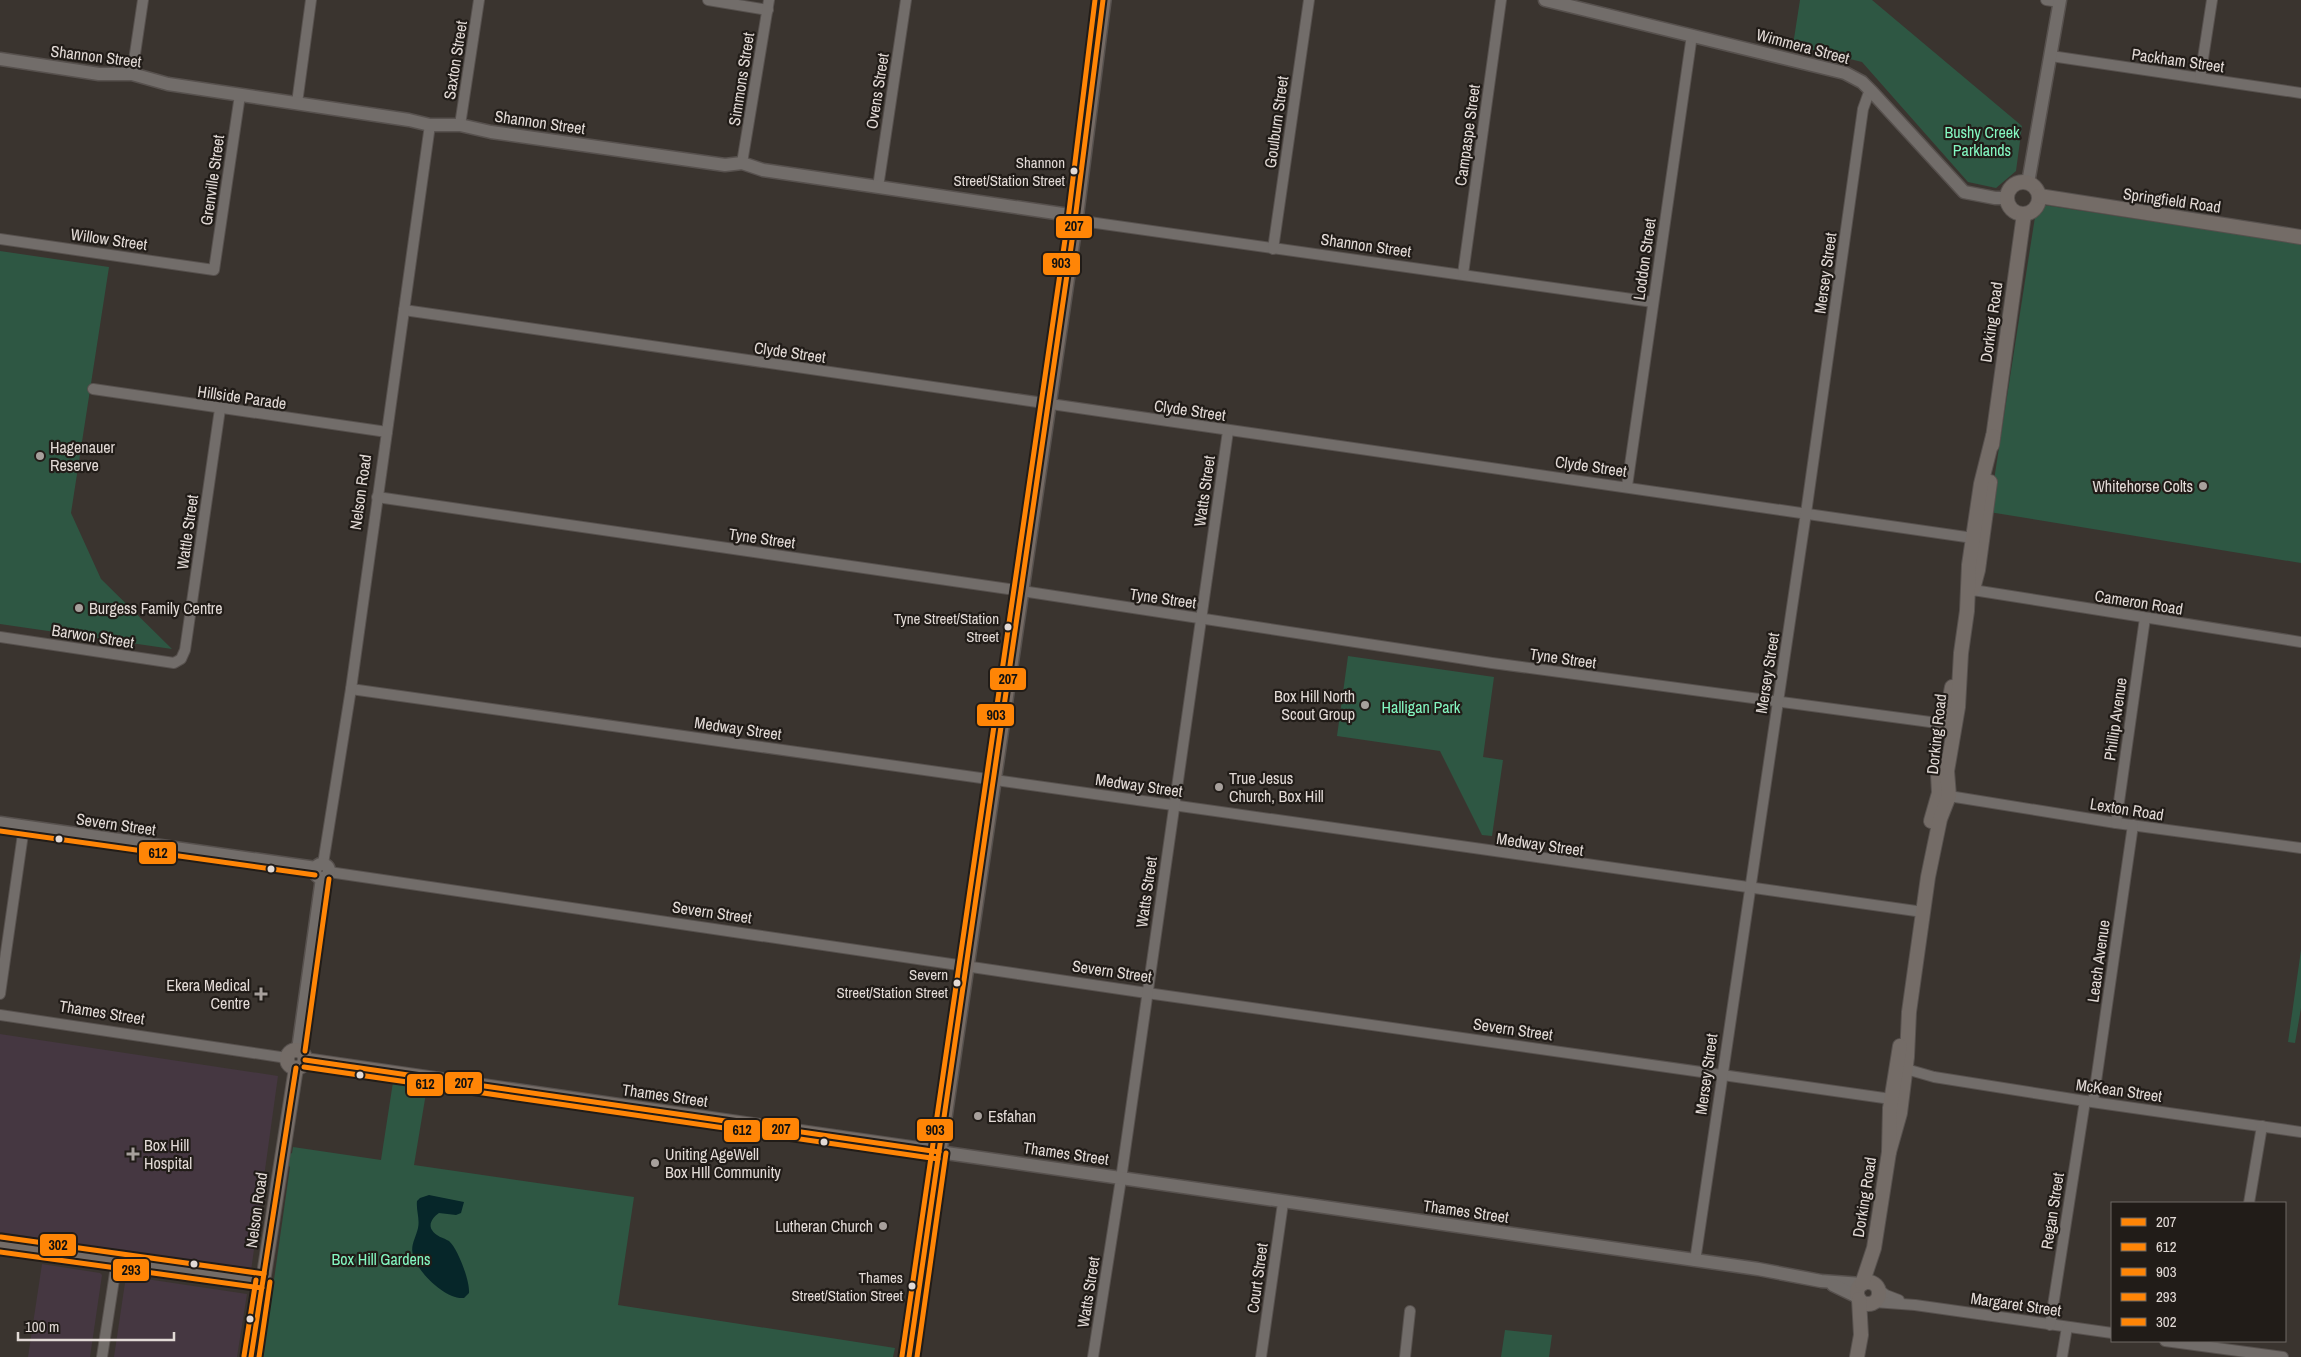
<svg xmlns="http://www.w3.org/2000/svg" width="2301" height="1357" viewBox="0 0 2301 1357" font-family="'Archivo Narrow',sans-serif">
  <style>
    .medical { fill: #453741 }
    .green { fill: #2e5743 }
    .water { fill: #062629 }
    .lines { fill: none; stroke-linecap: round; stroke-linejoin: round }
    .minor-casing { stroke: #57514e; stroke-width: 12 }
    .tertiary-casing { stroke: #57514e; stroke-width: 15 }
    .secondary-casing { stroke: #57514e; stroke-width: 16 }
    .primary-casing { stroke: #57514e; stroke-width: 18 }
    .minor { stroke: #726d6a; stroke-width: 10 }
    .tertiary { stroke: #726d6a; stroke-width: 12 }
    .secondary { stroke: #746c67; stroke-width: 14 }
    .primary { stroke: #756b65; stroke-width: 15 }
    .bus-1-casing { stroke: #211c18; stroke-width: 9 }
    .bus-2-casing { stroke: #211c18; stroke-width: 9 }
    .bus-3-casing { stroke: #211c18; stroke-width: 9 }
    .bus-4-casing { stroke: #211c18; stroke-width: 9 }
    .bus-5-casing { stroke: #211c18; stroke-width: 9 }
    .bus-1 { stroke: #ff8506; stroke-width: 5 }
    .bus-2 { stroke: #ff8506; stroke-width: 5 }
    .bus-3 { stroke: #ff8506; stroke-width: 5 }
    .bus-4 { stroke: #ff8506; stroke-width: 5 }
    .bus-5 { stroke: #ff8506; stroke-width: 5 }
    .bus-dot { fill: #e2dad6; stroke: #211c18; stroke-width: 2 }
    .poi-dot { fill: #a7a09c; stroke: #211c18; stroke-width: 2 }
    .labels { text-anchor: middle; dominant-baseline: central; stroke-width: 4.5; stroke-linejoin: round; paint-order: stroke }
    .bus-label { font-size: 15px; fill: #e2dad6; stroke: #211c18; text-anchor: end }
    .street-label { font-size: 16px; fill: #e2dad6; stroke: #211c18 }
    .park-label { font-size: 16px; fill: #84f7c1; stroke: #211c18 }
    .poi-label { font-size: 16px; fill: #e2dad6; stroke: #211c18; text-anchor: start }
    .line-badge { stroke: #211c18; stroke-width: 2 }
    .pale-badge-label { font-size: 14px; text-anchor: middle; font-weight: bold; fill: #111 }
  </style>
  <rect width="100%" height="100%" fill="#3a342f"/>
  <g class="medical">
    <path d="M0 1034 278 1076 251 1271 0 1232Z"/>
    <path d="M42 1264 100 1273 102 1275 90 1357H28Z"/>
    <path d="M126 1276 247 1294 237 1357H114Z"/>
  </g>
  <g class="green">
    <path d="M1800 0H1872L2022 126 2016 171 1996 188 1968 182 1862 62 1793 45Z"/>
    <path d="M2037 204 2301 244V563L1989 512Z"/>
    <path d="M0 251 109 267 71 513 101 579 172 649 0 624Z"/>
    <path d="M1348 656 1494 677 1483 757 1503 760 1492 836 1482 835 1440 751 1337 736Z"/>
    <path d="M2301 950V1008L2295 1043 2288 1042Z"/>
    <path d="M393 1082 427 1087 414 1165 634 1197 618 1305 895 1348 893 1357H263L290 1167 286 1163 287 1155 292 1153 293 1147 381 1160Z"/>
    <path d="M1505 1330 1552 1335 1549 1357H1501Z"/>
  </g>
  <path class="water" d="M429 1195 464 1202 461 1213 456 1215 439 1213C433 1217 428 1224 432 1230 435 1236 444 1238 449 1241 458 1249 470 1281 469 1293L464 1298C446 1300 417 1272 413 1255 410 1246 416 1237 418 1228 420 1219 416 1211 417 1201L420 1198Z"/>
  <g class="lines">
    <g class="minor-casing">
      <g id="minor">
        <path d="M708 0 768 10"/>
        <path d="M2046 0 2060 2"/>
        <path d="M2051 56 2301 93"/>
        <path d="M132 74 143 0"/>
        <path d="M2200 78 2212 0"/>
        <path d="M297 103 311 0"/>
        <path d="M460 125 479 0"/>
        <path d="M742 163 769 0"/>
        <path d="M878 187 906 0"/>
        <path d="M1075 220 1653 302"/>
        <path d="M0 239 214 270 240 95"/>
        <path d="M1273 249 1309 0"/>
        <path d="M1463 274 1501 0"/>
        <path d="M404 310 1973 538"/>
        <path d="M93 389 387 432"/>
        <path d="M1627 486 1692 35"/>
        <path d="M377 497 1022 591 1492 663 1945 724"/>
        <path d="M1973 590 2301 642"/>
        <path d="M0 637 174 663 181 659 185 650 220 409"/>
        <path d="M351 689C875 759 1399 840 1923 912"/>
        <path d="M1949 796 2116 823 2301 848"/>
        <path d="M2116 823 2145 618"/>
        <path d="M323 864 351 689 430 125"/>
        <path d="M329 872 1147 993 1891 1099"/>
        <path d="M0 994 24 827"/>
        <path d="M0 1015 287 1058"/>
        <path d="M1906 1069 1934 1077 2085 1101 2301 1132"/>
        <path d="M2093 1102 2133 825"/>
        <path d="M2249 1203 2262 1126"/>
        <path d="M1695 1261 1806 513 1863 109 1868 95 1872 92"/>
        <path d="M1878 1289 1886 1295 1899 1300"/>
        <path d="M1874 1302 1915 1305 2112 1333"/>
        <path d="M2050 1325 2085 1101"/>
        <path d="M2165 1341 2283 1357"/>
        <path d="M102 1357 117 1260"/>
        <path d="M1093 1357 1121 1179 1228 431"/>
        <path d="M1261 1357 1283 1203"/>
        <path d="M1405 1357 1410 1311"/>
        <path d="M2062 1357 2067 1327"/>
      </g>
    </g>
    <g class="tertiary-casing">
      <g id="tertiary">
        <path d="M1545 0 1845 73 1862 82 1872 92 1964 192 1995 198H2007"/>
        <path d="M0 59 99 74H132L168 84 409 120 430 125H460L491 132 725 165 742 163 763 170 1076 216"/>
        <path d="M2028 183 2060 0"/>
        <path d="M0 823 316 868"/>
        <circle cx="322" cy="871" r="7"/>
        <path d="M298 1050 322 878"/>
        <path d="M939 1152 1758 1269 1821 1281 1862 1284"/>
        <path d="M1833 1285 1858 1297"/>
        <path d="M251 1357 263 1281"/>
      </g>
    </g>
    <g class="secondary-casing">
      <g id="secondary">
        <circle cx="2023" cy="198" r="16"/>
        <path d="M2039 196 2301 237"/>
        <path d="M1992 445 2024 214"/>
        <path d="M1973 589 1978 570 1990 482"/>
        <path d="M1944 730 1952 687"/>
        <path d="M1931 821 1939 793 1938 774"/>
        <circle cx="296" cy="1059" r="9"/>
        <path d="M305 1060 939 1152"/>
        <path d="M1889 1152 1900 1113 1907 1057 1909 1012 1928 877 1940 819 1949 796 1947 771 1958 707 1961 653 1967 611 1969 565 1981 484 1993 436"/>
        <path d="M0 1244 263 1281 296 1068"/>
        <circle cx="1868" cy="1293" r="11"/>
        <path d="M1862 1284 1874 1248 1889 1152 1890 1108 1900 1046"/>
        <path d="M1857 1357 1861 1335 1859 1299"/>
      </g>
    </g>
    <g class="primary-casing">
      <path id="primary" d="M909 1357 1075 220 1103 0"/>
    </g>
    <use href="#minor" class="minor"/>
    <use href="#tertiary" class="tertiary"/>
    <use href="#secondary" class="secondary"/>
    <use href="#primary" class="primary"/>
    <g class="bus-1-casing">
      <g id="bus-1">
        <path d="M305 1060 939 1152"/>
        <path d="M251 1357 296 1068"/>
        <path d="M909 1357 1075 220 1103 0"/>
      </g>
    </g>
    <g class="bus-2-casing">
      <g id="bus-2">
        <path d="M0 831 315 875"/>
        <path d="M305 1051 329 879"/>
        <path d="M304 1067 938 1159"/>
        <path d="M917 1357 946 1153"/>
      </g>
    </g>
    <g class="bus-3-casing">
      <path id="bus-3" d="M902 1356 1068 219 1095 0"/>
    </g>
    <g class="bus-4-casing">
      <g id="bus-4">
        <path d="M0 1252 262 1288"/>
        <path d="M259 1357 270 1282"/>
      </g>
    </g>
    <g class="bus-5-casing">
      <g id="bus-5">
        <path d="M1 1237 264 1274"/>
        <path d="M244 1356 256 1280"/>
      </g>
    </g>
    <use href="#bus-1" class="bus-1"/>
    <use href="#bus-2" class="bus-2"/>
    <use href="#bus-3" class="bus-3"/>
    <use href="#bus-4" class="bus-4"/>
    <use href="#bus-5" class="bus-5"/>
  </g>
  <g class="bus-dot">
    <circle cx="1074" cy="171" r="4.5"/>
    <circle cx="1008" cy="627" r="4.5"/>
    <circle cx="59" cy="839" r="4.5"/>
    <circle cx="271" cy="869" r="4.5"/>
    <circle cx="957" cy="983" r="4.5"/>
    <circle cx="360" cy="1075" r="4.5"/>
    <circle cx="824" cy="1142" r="4.5"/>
    <circle cx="194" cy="1264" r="4.5"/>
    <circle cx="912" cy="1286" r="4.5"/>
    <circle cx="250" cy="1319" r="4.5"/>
  </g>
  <g class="poi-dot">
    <circle cx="40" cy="456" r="5"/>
    <circle cx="2203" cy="486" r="5"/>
    <circle cx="79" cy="608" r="5"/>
    <circle cx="1365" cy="705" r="5"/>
    <circle cx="1219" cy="787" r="5"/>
    <path d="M258.5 986.5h5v5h5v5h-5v5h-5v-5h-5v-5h5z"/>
    <circle cx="978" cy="1116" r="5"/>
    <path d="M130.5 1146.5h5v5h5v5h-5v5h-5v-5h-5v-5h5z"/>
    <circle cx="655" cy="1163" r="5"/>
    <circle cx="883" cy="1226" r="5"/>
  </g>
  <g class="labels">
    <g class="bus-label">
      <text x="1065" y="162">Shannon<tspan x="1065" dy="18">Street/Station Street</tspan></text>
      <text x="999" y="618">Tyne Street/Station<tspan x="999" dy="18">Street</tspan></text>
      <text x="948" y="974">Severn<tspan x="948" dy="18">Street/Station Street</tspan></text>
      <text x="903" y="1277">Thames<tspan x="903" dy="18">Street/Station Street</tspan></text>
    </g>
    <g class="street-label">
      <text transform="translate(1803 46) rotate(15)">Wimmera Street</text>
      <text transform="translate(96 56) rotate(7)">Shannon Street</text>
      <text transform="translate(455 60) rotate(-81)">Saxton Street</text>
      <text transform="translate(2178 60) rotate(8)">Packham Street</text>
      <text transform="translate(741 79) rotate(-81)">Simmons Street</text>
      <text transform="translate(877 91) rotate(-81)">Ovens Street</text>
      <text transform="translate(540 122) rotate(8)">Shannon Street</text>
      <text transform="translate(1276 122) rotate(-82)">Goulburn Street</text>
      <text transform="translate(1467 135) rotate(-82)">Campaspe Street</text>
      <text transform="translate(212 180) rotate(-82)">Grenville Street</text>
      <text transform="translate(2172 200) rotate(8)">Springfield Road</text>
      <text transform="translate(109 239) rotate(8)">Willow Street</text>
      <text transform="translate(1366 245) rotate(8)">Shannon Street</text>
      <text transform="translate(1644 259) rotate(-82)">Loddon Street</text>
      <text transform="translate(1825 273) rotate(-82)">Mersey Street</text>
      <text transform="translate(1991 322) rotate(-82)">Dorking Road</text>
      <text transform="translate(790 352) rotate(8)">Clyde Street</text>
      <text transform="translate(242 397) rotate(8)">Hillside Parade</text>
      <text transform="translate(1190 410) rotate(8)">Clyde Street</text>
      <text transform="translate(1591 466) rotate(8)">Clyde Street</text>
      <text transform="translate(1204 491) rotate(-82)">Watts Street</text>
      <text transform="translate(360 492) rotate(-82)">Nelson Road</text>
      <text transform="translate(187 532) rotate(-82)">Wattle Street</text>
      <text transform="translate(762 538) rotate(8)">Tyne Street</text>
      <text transform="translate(1163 598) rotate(8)">Tyne Street</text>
      <text transform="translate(2139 602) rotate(9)">Cameron Road</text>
      <text transform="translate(93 636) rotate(9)">Barwon Street</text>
      <text transform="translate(1563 658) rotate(8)">Tyne Street</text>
      <text transform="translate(1767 673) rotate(-81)">Mersey Street</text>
      <text transform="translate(2115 719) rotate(-82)">Phillip Avenue</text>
      <text transform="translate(738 728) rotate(8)">Medway Street</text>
      <text transform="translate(1936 734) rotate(-84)">Dorking Road</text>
      <text transform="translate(1139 785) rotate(8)">Medway Street</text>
      <text transform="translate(2127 809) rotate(9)">Lexton Road</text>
      <text transform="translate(116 824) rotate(8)">Severn Street</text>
      <text transform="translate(1540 844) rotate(8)">Medway Street</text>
      <text transform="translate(1146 892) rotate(-82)">Watts Street</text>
      <text transform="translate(712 912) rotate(8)">Severn Street</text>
      <text transform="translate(2098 961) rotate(-82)">Leach Avenue</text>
      <text transform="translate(1112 971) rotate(8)">Severn Street</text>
      <text transform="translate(102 1012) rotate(9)">Thames Street</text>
      <text transform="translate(1513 1029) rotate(8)">Severn Street</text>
      <text transform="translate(1706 1074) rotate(-82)">Mersey Street</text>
      <text transform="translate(2119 1090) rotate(8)">McKean Street</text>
      <text transform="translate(665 1095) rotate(8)">Thames Street</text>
      <text transform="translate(1066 1153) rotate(8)">Thames Street</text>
      <text transform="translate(1864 1197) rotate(-81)">Dorking Road</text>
      <text transform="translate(256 1210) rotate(-82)">Nelson Road</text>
      <text transform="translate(1466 1211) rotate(8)">Thames Street</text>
      <text transform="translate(2052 1211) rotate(-81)">Regan Street</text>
      <text transform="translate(1257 1278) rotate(-82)">Court Street</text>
      <text transform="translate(1088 1292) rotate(-81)">Watts Street</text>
      <text transform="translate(2016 1304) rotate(8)">Margaret Street</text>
    </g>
    <g class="park-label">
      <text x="1982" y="132">Bushy Creek<tspan x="1982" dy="18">Parklands</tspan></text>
      <text x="1421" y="707">Halligan Park</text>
      <text x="381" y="1259">Box Hill Gardens</text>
    </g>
    <g class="poi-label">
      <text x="50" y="447">Hagenauer<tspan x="50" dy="18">Reserve</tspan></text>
      <text x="2193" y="486" text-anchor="end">Whitehorse Colts</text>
      <text x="89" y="608">Burgess Family Centre</text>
      <text x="1355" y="696" text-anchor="end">Box Hill North<tspan x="1355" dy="18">Scout Group</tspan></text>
      <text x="1229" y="778">True Jesus<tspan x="1229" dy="18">Church, Box Hill</tspan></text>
      <text x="250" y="985" text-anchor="end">Ekera Medical<tspan x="250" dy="18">Centre</tspan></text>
      <text x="988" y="1116">Esfahan</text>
      <text x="144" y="1145">Box Hill<tspan x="144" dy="18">Hospital</tspan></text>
      <text x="665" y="1154">Uniting AgeWell<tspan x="665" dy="18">Box HIll Community</tspan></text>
      <text x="873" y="1226" text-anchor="end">Lutheran Church</text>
    </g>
  </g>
  <g class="line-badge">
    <rect x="1055" y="215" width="38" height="24" rx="5" fill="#ff8506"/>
    <rect x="1042" y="252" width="39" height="24" rx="5" fill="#ff8506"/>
    <rect x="989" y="667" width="38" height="24" rx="5" fill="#ff8506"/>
    <rect x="976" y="703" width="39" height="24" rx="5" fill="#ff8506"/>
    <rect x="138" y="841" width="39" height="24" rx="5" fill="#ff8506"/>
    <rect x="444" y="1071" width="39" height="24" rx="5" fill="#ff8506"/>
    <rect x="406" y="1073" width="38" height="24" rx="5" fill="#ff8506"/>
    <rect x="761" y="1117" width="39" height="24" rx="5" fill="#ff8506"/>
    <rect x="916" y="1118" width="38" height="24" rx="5" fill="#ff8506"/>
    <rect x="723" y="1119" width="38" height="24" rx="5" fill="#ff8506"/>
    <rect x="39" y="1233" width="38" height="24" rx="5" fill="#ff8506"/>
    <rect x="112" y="1258" width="38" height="24" rx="5" fill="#ff8506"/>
  </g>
  <g class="pale-badge-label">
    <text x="1074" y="231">207</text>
    <text x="1061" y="268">903</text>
    <text x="1008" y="684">207</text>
    <text x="996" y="720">903</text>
    <text x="158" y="858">612</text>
    <text x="464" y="1088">207</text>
    <text x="425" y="1089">612</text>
    <text x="781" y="1134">207</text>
    <text x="935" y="1135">903</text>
    <text x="742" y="1135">612</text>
    <text x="58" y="1250">302</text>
    <text x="131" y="1275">293</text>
  </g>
  <rect x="2111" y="1202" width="175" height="140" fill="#211c18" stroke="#6e6864"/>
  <rect x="2121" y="1218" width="25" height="8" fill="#ff8506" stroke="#6e6864"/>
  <text x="2156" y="1227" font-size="15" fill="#e2dad6">207</text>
  <rect x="2121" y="1243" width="25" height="8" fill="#ff8506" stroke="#6e6864"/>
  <text x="2156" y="1252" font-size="15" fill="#e2dad6">612</text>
  <rect x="2121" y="1268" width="25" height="8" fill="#ff8506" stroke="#6e6864"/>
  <text x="2156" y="1277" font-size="15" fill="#e2dad6">903</text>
  <rect x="2121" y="1293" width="25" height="8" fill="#ff8506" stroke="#6e6864"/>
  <text x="2156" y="1302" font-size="15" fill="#e2dad6">293</text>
  <rect x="2121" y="1318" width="25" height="8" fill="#ff8506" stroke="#6e6864"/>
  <text x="2156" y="1327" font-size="15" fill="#e2dad6">302</text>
  <path d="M18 1332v8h156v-8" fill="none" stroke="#e2dad6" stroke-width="2.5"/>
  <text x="25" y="1332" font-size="15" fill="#e2dad6" stroke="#211c18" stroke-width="4" paint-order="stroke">100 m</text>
</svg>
